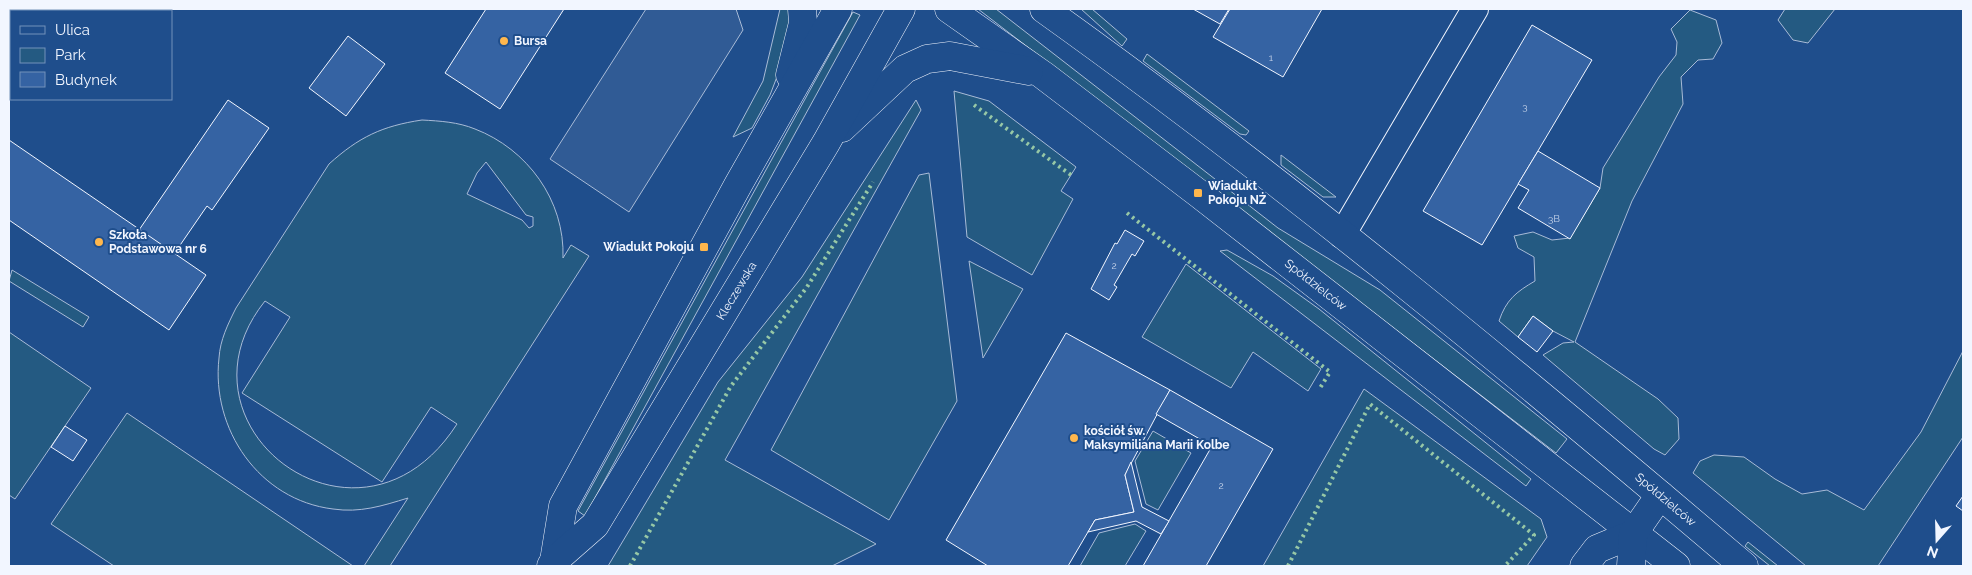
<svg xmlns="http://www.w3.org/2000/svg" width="1972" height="575" viewBox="0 0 1972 575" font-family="Raleway,sans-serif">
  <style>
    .green { fill: #245a82; stroke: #a8bbd7; fill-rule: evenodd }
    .parking { fill: #305b95; stroke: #a8bbd7 }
    .building { fill: #3563a3; stroke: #f2f6ff }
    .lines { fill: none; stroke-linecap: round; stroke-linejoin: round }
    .street-casing { stroke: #f2f6ff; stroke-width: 28 }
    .secondary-casing { stroke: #f2f6ff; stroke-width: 29 }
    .street { stroke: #1f4e8c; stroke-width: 26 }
    .secondary { stroke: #1f4e8c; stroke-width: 28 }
    .hedge { stroke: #97c8a6; stroke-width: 4; stroke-dasharray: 2.5 4; stroke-linecap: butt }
    .poi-dot { fill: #ffb74d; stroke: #1f4e8c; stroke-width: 2 }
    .labels { text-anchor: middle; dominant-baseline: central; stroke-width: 4; stroke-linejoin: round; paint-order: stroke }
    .number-label { font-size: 10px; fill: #c3d1e8 }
    .poi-label { font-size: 12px; font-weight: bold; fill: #f2f6ff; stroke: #1f4e8c; text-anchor: start }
    .street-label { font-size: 12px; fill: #f2f6ff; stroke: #1f4e8c }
  </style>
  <rect width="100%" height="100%" fill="#1f4e8c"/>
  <g class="green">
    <path d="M780 9H793L785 56 770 95 752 128 733 137 763 81Z"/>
    <path d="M978 9H996L1278 228 1380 290 1567 439 1556 453Z"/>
    <path d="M1081 9H1092L1127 39 1122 46Z"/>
    <path d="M1785 9H1835L1808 43 1793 40 1778 20Z"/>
    <path d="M1690 10 1716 20 1722 43 1713 59 1698 60 1681 77 1683 104 1632 201 1575 342 1658 399 1678 418 1679 439 1665 455 1654 449 1543 355 1563 343 1574 342 1553 331 1533 316 1518 337 1499 321C1506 300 1516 292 1535 281L1534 257 1518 248 1514 236 1533 232 1552 240 1570 238 1600 188 1603 168 1659 77 1676 55 1677 42 1671 29Z"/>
    <path d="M853 12 860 15 585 516 578 511Z"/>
    <path d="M1147 54 1249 131 1246 135 1240 134 1143 61Z"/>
    <path d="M954 91 989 101 1076 167 1061 191 1073 199 1032 275 967 237Z"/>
    <path d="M916 100 921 110 725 460 876 544 832 566H608L718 382 802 277Z"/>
    <path d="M422 120C440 121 458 122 475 129 527 149 565 200 563 258L571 245 589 256 390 566H364L408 498C382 506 360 513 333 509 259 500 211 429 219 358 220 340 228 324 236 308L329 164C359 137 382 126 422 120ZM486 162 526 215 533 217V226L529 228 522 220 467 194 477 173ZM265 301 290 317 242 393 382 482 431 407 457 424C360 575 164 427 265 301Z"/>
    <path d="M1281 155 1336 197H1323L1281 165Z"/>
    <path d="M929 173 957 401 889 520 771 450 919 175Z"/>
    <path d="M1227 250 1273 276 1319 309 1531 479 1526 486 1220 251Z"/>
    <path d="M969 261 1023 289 983 358Z"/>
    <path d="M1186 264 1321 369 1308 391 1253 352 1231 388 1142 337Z"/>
    <path d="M12 270 89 317 83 327 9 281Z"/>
    <path d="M9 332 91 388 15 499 9 495Z"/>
    <path d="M1963 351V437L1878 566H1806L1693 473 1700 461 1714 455 1744 457 1775 479 1802 494 1827 490 1864 510 1921 432Z"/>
    <path d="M1364 389 1541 519 1547 537 1527 566H1263Z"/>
    <path d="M127 413 353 566H114L51 524Z"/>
    <path d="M1153 431 1191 453 1158 510 1146 504 1135 461Z"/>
    <path d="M1135 524 1146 531 1125 566H1080L1099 533Z"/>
    <path d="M1748 542 1778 566H1770L1745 546Z"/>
  </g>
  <path class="parking" d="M646 9H736L743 30 629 212 550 159Z"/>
  <g class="building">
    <path d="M486 9H564L500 109 445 73Z"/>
    <path d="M1193 9H1229L1220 24Z"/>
    <path d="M1230 9H1322L1283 77 1213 37Z"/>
    <path d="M1532 25 1592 60 1482 245 1423 211Z"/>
    <path d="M348 36 385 64 346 116 309 88Z"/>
    <path d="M228 100 269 128 212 210 207 206 174 254 139 230Z"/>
    <path d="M9 140 206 275 169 330 9 220Z"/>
    <path d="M1538 151 1600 188 1570 239 1518 208 1529 190 1518 184Z"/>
    <path d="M1125 230 1144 241 1135 256 1132 254 1114 285 1117 287 1109 300 1091 289 1115 243 1117 244Z"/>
    <path d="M1533 316 1553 331 1537 352 1518 337Z"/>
    <path d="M1066 333 1170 390 1125 475 1134 512 1095 520 1068 566H988L946 540Z"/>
    <path d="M1170 390 1273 449 1206 566H1143L1212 446 1156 414Z"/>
    <path d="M65 426 87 440 73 461 51 447Z"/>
    <path d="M1131 462 1142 507 1169 521 1161 534 1136 521 1088 532 1095 520 1134 512 1125 475Z"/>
    <path d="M1963 496V511L1956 506Z"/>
  </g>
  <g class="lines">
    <g class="street-casing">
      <path id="street" d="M1342 235 1475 9"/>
    </g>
    <g class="secondary-casing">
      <g id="secondary">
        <path id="s1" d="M949 9 1043 75 1198 193 1676 566"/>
        <path id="s2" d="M1044 9C1286 182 1517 373 1744 566"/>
        <path d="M790 75 803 23 802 9"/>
        <path d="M842 128 905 69 927 59 950 56 1029 71"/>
        <path d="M554 561 563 506 738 185 838 9"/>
        <path id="s3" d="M551 566 554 561 595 525 826 143 901 9"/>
        <path d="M1584 566 1597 549 1633 534"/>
        <path d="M1631 566 1633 534 1660 495"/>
      </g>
    </g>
    <use href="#street" class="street"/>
    <use href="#secondary" class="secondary"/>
    <g class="hedge">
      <path d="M974 105 1071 175"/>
      <path d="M1127 213 1330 372 1320 388"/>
      <path d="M630 566 731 386 807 287 873 182"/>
      <path d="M1288 566 1370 404 1534 535 1505 566"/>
    </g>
  </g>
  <g class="poi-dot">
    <circle cx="504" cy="41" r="5"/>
    <rect x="1193" y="188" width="10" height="10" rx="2.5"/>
    <circle cx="99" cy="242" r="5"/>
    <rect x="699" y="242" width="10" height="10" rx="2.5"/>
    <circle cx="1074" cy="438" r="5"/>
  </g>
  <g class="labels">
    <g class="number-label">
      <text x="1271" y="57">1</text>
      <text x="1525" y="106">3</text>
      <text x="1554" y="218">3B</text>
      <text x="1114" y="265">2</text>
      <text x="1221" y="485">2</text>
    </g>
    <g class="poi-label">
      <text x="514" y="41">Bursa</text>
      <text x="1208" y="186">Wiadukt<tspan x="1208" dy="14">Pokoju NŻ</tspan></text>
      <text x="109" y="235">Szkoła<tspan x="109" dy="14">Podstawowa nr 6</tspan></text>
      <text x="694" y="247" text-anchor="end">Wiadukt Pokoju</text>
      <text x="1084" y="431">kościół św.<tspan x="1084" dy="14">Maksymiliana Marii Kolbe</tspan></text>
    </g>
    <g class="street-label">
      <text stroke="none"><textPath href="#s1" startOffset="459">Spółdzielców</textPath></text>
      <text stroke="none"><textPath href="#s3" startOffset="334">Kleczewska</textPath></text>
      <text stroke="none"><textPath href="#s2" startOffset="792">Spółdzielców</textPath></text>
    </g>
  </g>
  <rect width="1972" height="575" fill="none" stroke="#f2f6ff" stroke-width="20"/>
  <rect x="10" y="10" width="162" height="90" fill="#1f4e8c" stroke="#7391ba"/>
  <rect x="20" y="26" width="25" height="8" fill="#1f4e8c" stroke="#7391ba"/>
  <text x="55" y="35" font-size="15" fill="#f2f6ff">Ulica</text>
  <rect x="20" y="48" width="25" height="15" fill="#245a82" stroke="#7391ba"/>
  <text x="55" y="60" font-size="15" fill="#f2f6ff">Park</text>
  <rect x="20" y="72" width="25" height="15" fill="#3563a3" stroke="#7391ba"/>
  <text x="55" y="85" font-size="15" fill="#f2f6ff">Budynek</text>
  <g transform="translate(1937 540) rotate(200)" stroke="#1f4e8c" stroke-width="4" paint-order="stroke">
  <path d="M0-4L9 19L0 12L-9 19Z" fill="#f2f6ff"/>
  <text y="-8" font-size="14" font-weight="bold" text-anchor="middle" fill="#f2f6ff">N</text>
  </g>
</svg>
